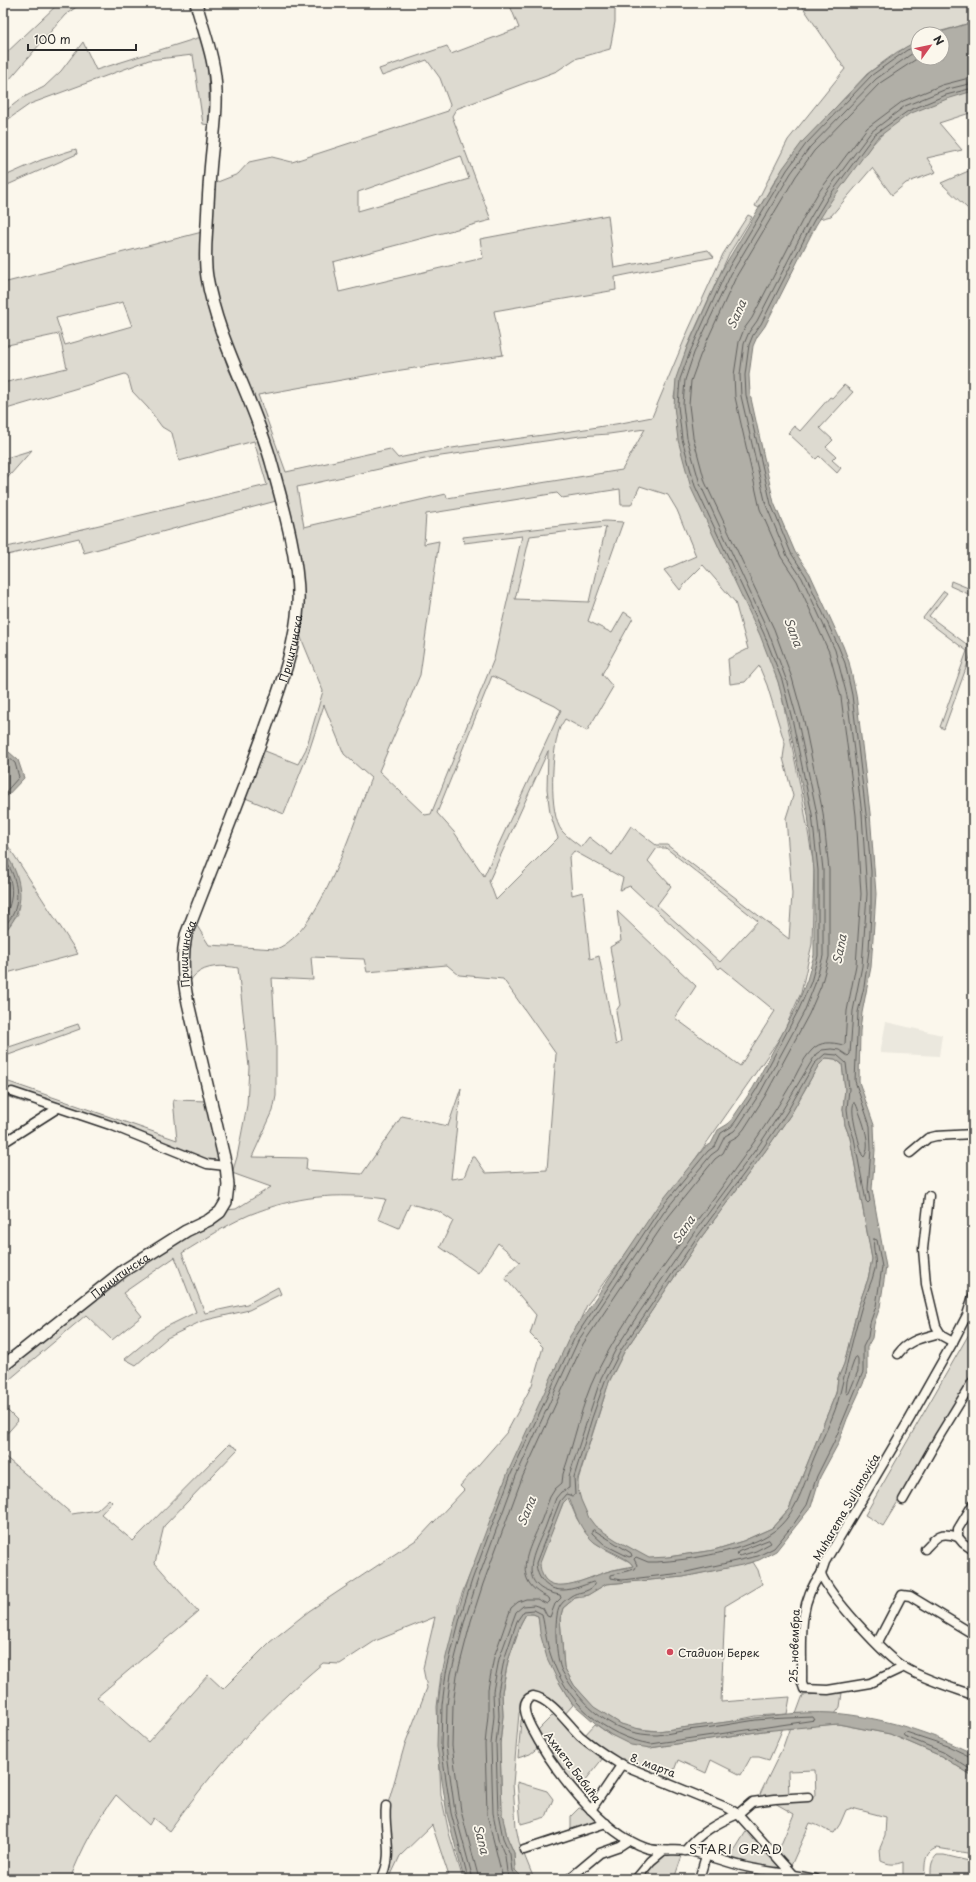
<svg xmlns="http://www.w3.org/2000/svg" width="976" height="1882" viewBox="0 0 976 1882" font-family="'Playpen Sans',sans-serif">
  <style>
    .built { fill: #ebe8de }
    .green { fill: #dddad0; stroke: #84827e; fill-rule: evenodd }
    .water { fill: #b1afa7; stroke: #7b7a75; fill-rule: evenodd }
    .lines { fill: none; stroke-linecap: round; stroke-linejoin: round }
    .shore { stroke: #61605d; stroke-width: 1 }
    .street-casing { stroke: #2b2b2b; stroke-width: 11 }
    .secondary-casing { stroke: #2b2b2b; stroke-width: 14 }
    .street { stroke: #fbf7ec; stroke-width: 8 }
    .secondary { stroke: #fbf7ec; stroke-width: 11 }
    .poi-dot { fill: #d1495b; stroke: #fbf7ec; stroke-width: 1.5 }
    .labels { text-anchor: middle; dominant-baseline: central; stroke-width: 3.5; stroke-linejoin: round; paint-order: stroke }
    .street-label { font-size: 11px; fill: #2b2b2b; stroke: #fbf7ec }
    .poi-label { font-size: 11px; fill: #2b2b2b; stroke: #fbf7ec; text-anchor: start }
    .water-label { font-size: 12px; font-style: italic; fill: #5a5956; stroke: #fbf7ec }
    .quarter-label { font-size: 13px; letter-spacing: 1px; fill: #2b2b2b; stroke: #fbf7ec }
  </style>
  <rect width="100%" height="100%" fill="#fbf7ec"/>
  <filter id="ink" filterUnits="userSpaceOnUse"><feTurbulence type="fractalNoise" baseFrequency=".025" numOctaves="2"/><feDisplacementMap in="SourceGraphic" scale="8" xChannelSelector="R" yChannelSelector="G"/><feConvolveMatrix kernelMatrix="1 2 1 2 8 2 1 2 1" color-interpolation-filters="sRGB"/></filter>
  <g filter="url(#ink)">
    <path class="built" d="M886 1022 942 1035 939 1056 880 1053Z"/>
    <g class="green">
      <path d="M59 3H82L65 15 3 87V56Z"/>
      <path d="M509 3H615V22L610 49 575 59 557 71 456 109 452 116 491 220 333 262 339 292 483 258 480 239 608 215 614 268 708 250 714 257 615 277 616 290 494 311 503 355 381 373 258 395 286 472 390 449 398 458C482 440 568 435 652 417L688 331 723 254 748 215 752 217 729 254 687 347 674 396 681 442 696 494 719 547 768 643 781 692 801 790 814 867 812 944 801 993 782 1035 673 1191 587 1305 562 1359 463 1591 458 1605 455 1655 441 1674 437 1707 441 1795 449 1833 463 1879H450L432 1825 400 1856 389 1879H383L387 1807 405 1744 427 1688 423 1668 435 1617 375 1641 340 1664 323 1663C265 1711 213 1770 169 1831L153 1818 149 1825 116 1795C96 1822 82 1848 70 1879H3V1455L72 1514 97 1510 109 1499 112 1502 101 1514 133 1541 229 1444 238 1449 164 1526 155 1563 198 1612 97 1697 148 1742 208 1675 223 1689 270 1642 309 1611 419 1538 464 1490 460 1486 507 1432 532 1385 543 1347 530 1334 536 1315 505 1278 520 1262 498 1243 478 1273 440 1247 453 1221 438 1211 410 1204 399 1228 378 1219 386 1199C336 1192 296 1196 249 1215 226 1225 204 1240 182 1253L205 1313 247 1304 278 1287 281 1294 249 1310 202 1321 167 1338 136 1365 125 1359 160 1330 196 1312 175 1257 123 1293 142 1316 112 1340 86 1315 3 1385V1370L112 1282 226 1210 236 1209 271 1187 232 1173 237 1157 247 1105 249 1067 238 968C224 965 206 965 195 975 191 978 189 985 186 989L183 958 194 921 209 945 276 949C321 933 354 821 371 778L344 754 324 705 309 751 284 814 243 797 260 749 298 764 306 749 323 691 297 628 299 615 278 480 209 281 210 185 238 174 249 162 272 157 292 162 448 111 450 105 440 78 427 60 382 76 379 69 447 46 451 54 519 28ZM461 156 469 179 358 211V192ZM645 429 622 470 447 498 446 494 304 527 297 487 434 457 580 436 609 434ZM640 486 668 495 677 510 696 556 664 570 680 590 689 579 703 565 735 602 748 649 728 659 730 684 745 682 759 666 767 685 785 744 783 758 793 796 786 818 792 894 789 939 667 845H656L631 826 612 855 589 837 581 847C575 842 567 837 562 831 548 814 552 750 559 730 560 726 563 723 565 719L587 731 613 687 602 674 633 618 624 612 612 633 588 621 623 522 605 521 463 537 464 543 522 536 494 659 431 814 425 815 379 771 420 675 439 541 424 544 426 514 557 493 562 498 620 489 621 505H631ZM606 527 589 602 515 599 530 536ZM492 676 555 706 561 710 484 876 454 832 437 813ZM548 751 547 789 550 813 558 838 496 900 489 881ZM657 848H666L758 921 720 962 657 905 671 886 648 861ZM574 851 623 878 620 890 630 886 719 969 721 967 775 1011 740 1066 675 1018 696 986 617 911 621 941 610 947 620 1005 616 1011 621 1042 616 1045 599 956 590 959 583 892 572 895 569 857ZM311 957 364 959 367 972 447 965 459 975 503 979 556 1054 547 1170 486 1173 475 1157H472L464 1177 451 1179 461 1088 448 1126 402 1116 362 1174 306 1170 307 1158 252 1157 273 1111 276 1096V1043L272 978 313 980Z"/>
      <path d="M800 3H973V22C955 27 937 34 918 34V41L897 52 867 74 805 140 776 179 759 208 755 206 788 140 845 69Z"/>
      <path d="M201 37C210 66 209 95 209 125L203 124 193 55 149 60 30 104 3 123V113L22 98 44 87 61 71 83 42 96 70Z"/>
      <path d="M973 73V112L939 123 962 150 927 158 936 172 906 183 892 195 872 168 831 216 811 221 869 148 905 110Z"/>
      <path d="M76 149 77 154 3 187V177L41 160Z"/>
      <path d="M973 169V208L968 209 941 183Z"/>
      <path d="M202 232 216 333 228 368 243 400 267 466 276 501 84 553 79 538 3 556V548L267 485 254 441 179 461 172 433 162 427 148 408 132 391 128 376 125 374 3 410V383L67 368 59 334 3 346V283ZM123 302 132 326 65 345 56 318Z"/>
      <path d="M844 385 853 392 820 428 833 440 826 447 836 456 832 460 841 468 837 473 819 456 816 459 788 433 794 426 800 431 830 397 832 398Z"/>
      <path d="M32 450 3 483V459Z"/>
      <path d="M951 581 973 590V596L950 586Z"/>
      <path d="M944 591 947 593 929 616 973 649 944 729 940 727 967 651 923 618Z"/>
      <path d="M3 838 78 954 3 974V933L18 914 9 859 3 858Z"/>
      <path d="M78 1024 80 1029 3 1057V1049Z"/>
      <path d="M826 1058 835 1059 842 1064 845 1089 843 1109 845 1125 850 1138 872 1259 868 1279 858 1307 844 1364 838 1378 836 1393 789 1509 772 1528 743 1541 714 1550 649 1560 604 1543 577 1500V1483L609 1382 624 1352 700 1239 766 1150 791 1114 818 1066Z"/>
      <path d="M3 1080 177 1140 173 1100 207 1101 219 1162 217 1164 30 1096 28 1104 3 1095Z"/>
      <path d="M973 1327V1379L883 1526 865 1515Z"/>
      <path d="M3 1406 18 1421 3 1438Z"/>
      <path d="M568 1498 577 1519 593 1541 603 1548 630 1562 633 1566C624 1568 615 1569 606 1572 584 1579 543 1603 539 1563L563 1503Z"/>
      <path d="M753 1562 758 1570 762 1584 725 1606 721 1702 790 1697 787 1714 756 1716 727 1722 658 1731 631 1728 621 1724 594 1708 574 1685 564 1667 560 1618 563 1608 575 1598 584 1597 606 1584 683 1577Z"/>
      <path d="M526 1614H533L538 1616C542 1648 555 1678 573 1705L563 1716C555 1705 547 1692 532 1693L519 1713 513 1784 516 1827 519 1842 534 1879H524L515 1870 514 1853 507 1837 502 1813 500 1744 503 1716 502 1692 508 1661 521 1623Z"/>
      <path d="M842 1693 840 1707 835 1714H796L803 1695Z"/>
      <path d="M554 1714 603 1758 578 1790 536 1732Z"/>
      <path d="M523 1718 539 1747 530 1754 518 1758 521 1720Z"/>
      <path d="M595 1724 611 1735 650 1748 783 1728 769 1760 759 1757H751L741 1775 711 1760 706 1773 678 1760 670 1781 657 1774 618 1760 584 1736Z"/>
      <path d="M838 1724 890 1734 941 1756 973 1776V1854L937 1848C922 1853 926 1866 924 1879H903V1862C895 1865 889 1865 881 1861L880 1848 885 1836 886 1817 852 1808 846 1810 840 1824 834 1833C825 1831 820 1825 810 1823L790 1868 777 1854 794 1814 773 1802 812 1800V1796H816L815 1770 788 1771 789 1797 763 1798 760 1795 761 1792 783 1747 790 1727Z"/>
      <path d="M517 1782 547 1791 553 1799 546 1817 521 1824Z"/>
      <path d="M579 1808 589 1810 600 1821 571 1832V1816Z"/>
      <path d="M747 1830 781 1867 778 1869 729 1859Z"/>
      <path d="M683 1853 674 1879H639C655 1859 656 1855 683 1853Z"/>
      <path d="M937 1855H944L973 1862V1879H931C931 1869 930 1862 937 1855Z"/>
      <path d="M748 1870 788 1878V1879H744Z"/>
    </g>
    <g class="water">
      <path d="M973 22V91L947 99 909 114 877 138 831 201 816 225 765 326 757 337 753 346 749 375 750 394 774 503 795 552 810 574 843 646 849 662 856 694 870 813 876 894 871 967 862 1013 860 1031 859 1082 874 1125 875 1150 872 1189 886 1267 880 1307 874 1324 872 1338 867 1347V1372L863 1384 847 1419 838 1444 820 1477 811 1507 776 1551 759 1560 742 1565 683 1577 606 1584 588 1595 575 1598 563 1608 560 1619 564 1667 574 1685 594 1707 621 1724 643 1730 658 1731C681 1728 704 1725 727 1722 762 1717 797 1711 833 1713 881 1717 931 1732 973 1754V1776L941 1756 890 1734 838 1724 763 1731 650 1748 631 1745 611 1735 601 1728 571 1702 557 1679 547 1658 540 1633 538 1616 533 1614H526L521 1623 508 1661 502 1692 503 1716 500 1744 502 1813 507 1837 514 1853 515 1870 524 1879H464L447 1814 437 1747 438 1704 442 1673 456 1617 468 1579 508 1472 570 1336 657 1207 705 1147 711 1144 718 1130 728 1124 732 1119 753 1088 796 1008 807 980 814 955V871L808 815 789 724 778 682 760 635 691 488 678 440 674 406 676 378 686 350 722 270 783 168 803 141 870 72 906 47 918 41V58H942V34H934ZM826 1058 835 1059 842 1064 845 1089 843 1109 845 1125 850 1138 872 1259 868 1279 858 1307 844 1364 838 1378 836 1393 789 1509 772 1528 743 1541 714 1550 668 1557 649 1558 616 1540 595 1526 589 1518 581 1500 578 1489V1478L609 1382 624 1352 700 1239 766 1150 791 1114 818 1066ZM568 1498 570 1499C575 1515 581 1531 594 1542 603 1549 630 1558 633 1566 624 1569 615 1569 606 1572 585 1579 542 1602 540 1563L563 1503Z"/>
      <path d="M9 752 18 760 24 778 3 800V755Z"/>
      <path d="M3 858 9 859C24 883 25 913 3 933Z"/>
    </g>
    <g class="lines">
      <g class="shore">
        <path d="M3 758 8 757 15 763 19 777 3 795"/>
        <path d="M3 862 7 863C16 877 20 896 14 912 12 917 7 923 3 928"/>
        <path d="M3 867C16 881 13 905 3 919"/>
        <path d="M854 1103 856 1104C861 1117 873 1144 864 1157L862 1155C860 1143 849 1112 854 1103Z"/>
        <path d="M874 1239 877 1240 882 1267 876 1306 870 1323 868 1337 863 1347V1372L834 1442 817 1476 807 1505 793 1525 774 1548 758 1556 682 1573 622 1580 611 1578V1575L635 1569 637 1565 634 1559 636 1557 648 1562H656C690 1560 747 1551 774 1531 797 1514 804 1483 814 1458 823 1436 835 1416 840 1393 847 1365 853 1336 861 1309 865 1295 872 1283 875 1269 877 1259 872 1248 874 1239Z"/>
        <path d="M857 1357 858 1359V1371L849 1393 847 1394 846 1392 847 1381 855 1358Z"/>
        <path d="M594 1530 631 1553 632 1556 629 1557 605 1545 592 1533V1531Z"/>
        <path d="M769 1540 771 1543 756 1551 740 1556 737 1555 738 1552Z"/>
        <path d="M973 1758 948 1746 906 1732 903 1734 904 1736 943 1752 973 1771"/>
        <path d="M468 1879 451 1813 441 1746 442 1705 446 1673 460 1618 472 1580 511 1474 574 1339 660 1209 708 1151 715 1146 721 1133 731 1127 735 1122 756 1090 799 1009 811 982 818 956V870L812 814 793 723 782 680 764 634 695 486 682 439 678 406 680 379 690 352 726 272 787 170 806 144 872 75 907 50 918 46"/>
        <path d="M473 1879 455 1812 446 1746 447 1705 451 1674 465 1619 477 1582 516 1476 578 1341 664 1212 711 1155 718 1150 725 1136 734 1131 739 1125 760 1093 804 1012 815 984 823 956V870L817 814 798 722 786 679 768 631 700 484 687 438 683 405 685 380 694 353 731 274 791 173 810 147 876 79 910 55 918 51"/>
        <path d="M479 1879 461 1811 452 1746 453 1705 457 1675 471 1621 483 1584 522 1478 583 1344 669 1216 715 1159 723 1153 729 1141 738 1136 744 1129 765 1096 809 1014 821 986 829 957V870L823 813 804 721 792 678 774 629 705 482 693 437 689 405 691 381 700 356 736 277 796 176 814 151 880 83 918 58"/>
        <path d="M503 1879 487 1814 485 1744 488 1715V1689L494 1657 511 1608 518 1602 526 1599H537L547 1604 550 1601 549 1598C512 1582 526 1555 539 1526 543 1517 546 1507 550 1497L555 1489 562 1483 563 1474C574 1443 582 1402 596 1374 639 1290 701 1219 754 1142 767 1123 779 1105 790 1086 797 1074 802 1060 812 1050 820 1041 832 1042 843 1045L845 1044 847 1011 856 965 861 894 856 815 841 697 829 652 797 581 781 557 760 509 752 473 735 397 734 375 739 342 744 329 752 318 804 217 818 193 867 128 903 101 942 85 973 77"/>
        <path d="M511 1879 507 1872 505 1856 498 1839 493 1813 491 1744 494 1716 493 1691 499 1659 516 1612 523 1606 534 1605 543 1608 547 1616 550 1617 555 1604 561 1598 560 1595C515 1587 533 1555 545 1528 549 1518 552 1508 556 1498L561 1492 569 1488V1476L601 1378 617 1347 639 1313 693 1234 759 1145 783 1109 816 1054 822 1050 831 1049 839 1050 848 1056 850 1054 853 1011 862 966 867 894 862 814 847 696 835 650 802 578 787 556 766 505 741 396 740 375 744 344 749 332 757 321 809 220 823 196 871 132 905 106 944 90 973 83"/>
        <path d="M518 1879 512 1871 510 1854 503 1838 498 1813 496 1744 499 1716 498 1692 504 1660 517 1621 524 1611 534 1610 542 1614C545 1628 546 1642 551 1656 565 1700 604 1737 651 1744L815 1720 813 1717C794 1718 775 1718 756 1720 736 1723 716 1727 696 1729 683 1730 670 1734 657 1735 614 1736 582 1707 562 1671 556 1660 553 1617 560 1606 562 1602 567 1599 571 1596 578 1591 586 1594 595 1585V1583L593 1582C584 1585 572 1590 563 1590 546 1590 537 1578 536 1563L560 1501 566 1494 573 1496 575 1495 574 1477 592 1418 605 1381 621 1350 697 1237 763 1148 787 1112 814 1064 825 1054 837 1055 846 1063 849 1089 847 1109 849 1124 854 1138 866 1201 868 1203 870 1201 868 1189 871 1149 870 1126 855 1081 858 1012 864 987 869 950 871 912V871L866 814 852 695 845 663 839 648 806 576 791 553 771 504 746 395 745 375 749 345 753 335 761 324 813 222 827 199 874 135 908 111 946 95 973 88"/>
      </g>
      <g class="street-casing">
        <g id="street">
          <path d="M12 1092 113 1126 207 1164 226 1166"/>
          <path d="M3 1143 58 1108"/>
          <path d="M910 1153 928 1138 936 1136 973 1134"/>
          <path d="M929 1196 923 1249 926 1284 936 1326 942 1336 953 1342"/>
          <path d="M973 1296 967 1315 953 1342 909 1420 825 1562 821 1574C830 1596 884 1656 905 1668 926 1680 950 1687 973 1695"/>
          <path d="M898 1354C909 1339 923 1338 940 1333"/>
          <path d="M903 1500 940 1435 973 1381"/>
          <path d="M958 1537 963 1543 973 1550"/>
          <path d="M925 1549C937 1536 940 1531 958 1537V1529L973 1504"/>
          <path d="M821 1574C796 1604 803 1647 802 1683L804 1689 828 1690 870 1683 904 1667"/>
          <path d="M877 1643 902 1595 910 1596 973 1634"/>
          <path d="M808 1797 775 1799 752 1802 738 1814 728 1808 618 1763C605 1755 592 1746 580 1736 567 1723 551 1699 533 1696 519 1701 526 1717 531 1727 552 1768 601 1833 646 1848 662 1853 678 1848 694 1852 711 1856 728 1863 746 1867 769 1872 792 1874 815 1879"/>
          <path d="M591 1810 622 1764"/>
          <path d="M524 1850 606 1823"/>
          <path d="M685 1851C699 1833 717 1823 738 1814L792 1874"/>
          <path d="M381 1879C395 1856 383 1830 386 1806"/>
          <path d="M569 1879 600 1853 620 1846 629 1840"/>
          <path d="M636 1879 651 1861 663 1851"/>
          <path d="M699 1879 706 1856"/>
        </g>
      </g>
      <g class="secondary-casing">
        <g id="secondary">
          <path id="s1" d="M3 1366 123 1271 186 1231 209 1220 220 1212 226 1202 228 1185 226 1166 188 1003C183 980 181 959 186 935 212 867 240 799 265 730 279 690 296 647 298 604 300 564 283 505 272 465 255 401 218 343 207 277 204 259 206 241 207 224 208 203 209 182 211 161 213 138 217 115 216 93 216 61 204 33 196 3"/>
        </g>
      </g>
      <use href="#street" class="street"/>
      <use href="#secondary" class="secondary"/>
    </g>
  </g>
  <circle class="poi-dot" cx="670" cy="1652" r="4"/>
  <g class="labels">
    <g class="street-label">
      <text stroke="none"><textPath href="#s1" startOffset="856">Приштинска</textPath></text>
      <text stroke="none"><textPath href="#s1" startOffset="532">Приштинска</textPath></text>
      <text stroke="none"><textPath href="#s1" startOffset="148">Приштинска</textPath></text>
      <text transform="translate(846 1507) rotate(-60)">Muharema Suljanovića</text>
      <text transform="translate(794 1646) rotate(-88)">25. новембра</text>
      <text transform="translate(653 1765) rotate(21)">8. марта</text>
      <text transform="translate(573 1767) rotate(53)">Ахмета Бабића</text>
    </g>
    <g class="poi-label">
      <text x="678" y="1652">Стадион Берек</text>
    </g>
    <g class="water-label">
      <text transform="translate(736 314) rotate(-66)">Sana</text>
      <text transform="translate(794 632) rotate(69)">Sana</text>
      <text transform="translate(839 949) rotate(-79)">Sana</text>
      <text transform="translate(683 1229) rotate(-55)">Sana</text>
      <text transform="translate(526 1511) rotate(-68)">Sana</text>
      <text transform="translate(482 1839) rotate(76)">Sana</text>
    </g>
    <g class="quarter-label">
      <text x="736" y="1848">STARI GRAD</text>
    </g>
  </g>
  <rect width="976" height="1882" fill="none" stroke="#fbf7ec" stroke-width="16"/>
  <rect x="8" y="8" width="960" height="1866" fill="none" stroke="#2b2b2b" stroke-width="1.5" filter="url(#ink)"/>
  <g transform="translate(930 46) rotate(57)"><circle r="19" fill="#fbf7ec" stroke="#a8a59f"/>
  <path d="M0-3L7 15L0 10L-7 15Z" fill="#d1495b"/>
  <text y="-6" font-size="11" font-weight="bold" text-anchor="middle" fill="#2b2b2b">N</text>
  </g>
  <path d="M28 44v6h108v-6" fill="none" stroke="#2b2b2b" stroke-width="2"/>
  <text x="34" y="44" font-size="12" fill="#2b2b2b" stroke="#fbf7ec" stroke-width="3" paint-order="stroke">100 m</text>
</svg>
